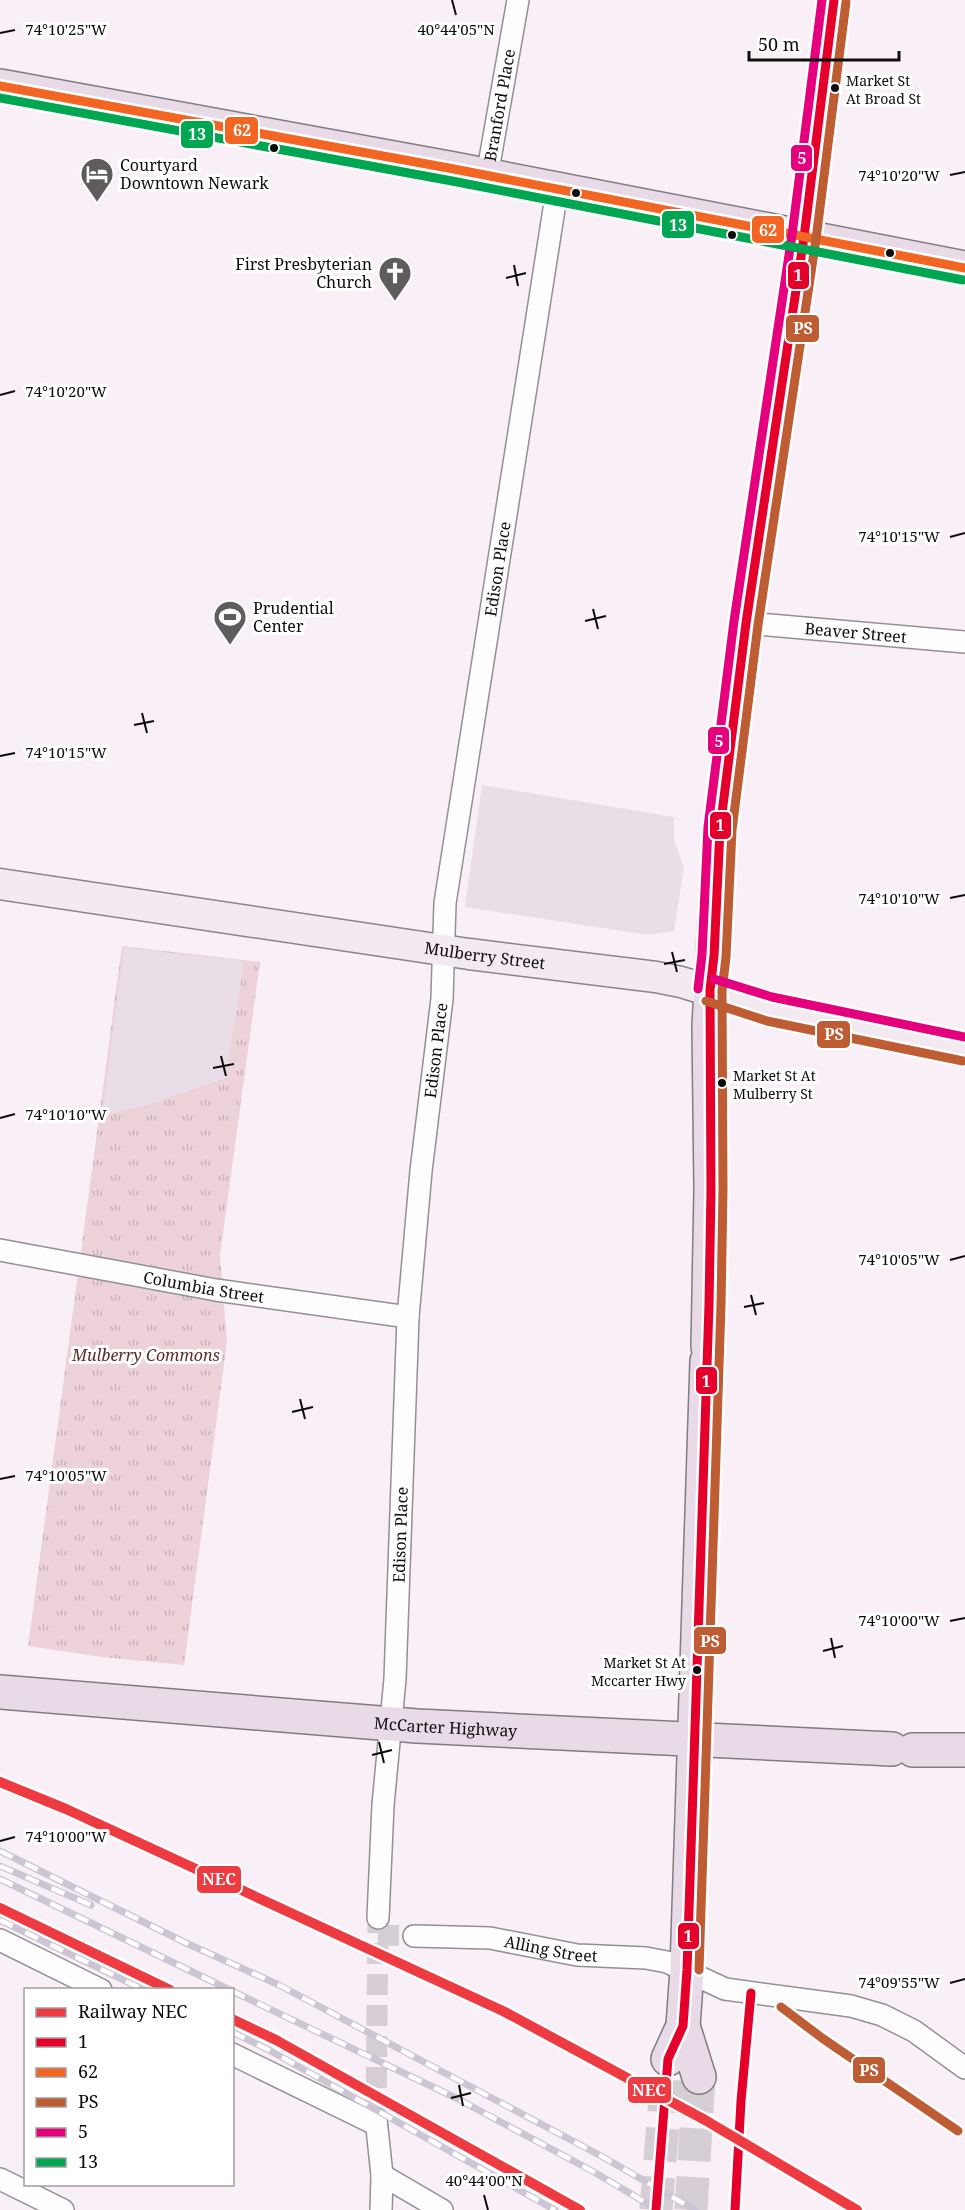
<svg xmlns="http://www.w3.org/2000/svg" width="965" height="2210" viewBox="0 0 965 2210" font-family="'Noto Serif',serif">
  <style>
    .grass { fill: url(#grass-tufts) }
    .plaza { fill: #e9dde7 }
    .lines { fill: none; stroke-linecap: round; stroke-linejoin: round }
    .street-tunnel { stroke: #d5ced4; stroke-width: 21; stroke-dasharray: 21 10; stroke-linecap: butt }
    .primary-tunnel { stroke: #d5ced4; stroke-width: 33; stroke-dasharray: 33 16; stroke-linecap: butt }
    .street-casing { stroke: #938f92; stroke-width: 24 }
    .secondary-casing { stroke: #898588; stroke-width: 33 }
    .primary-casing { stroke: #807c7f; stroke-width: 36 }
    .street { stroke: #fefdfe; stroke-width: 21 }
    .secondary { stroke: #f3e9f0; stroke-width: 30 }
    .primary { stroke: #e9dae8; stroke-width: 33 }
    .rail-casing { stroke: #cbc5d4; stroke-width: 7 }
    .rail { stroke: #fff; stroke-width: 4.5; stroke-dasharray: 14; stroke-linecap: butt }
    .bus-1-casing { stroke: #fff; stroke-width: 14 }
    .bus-2-casing { stroke: #fff; stroke-width: 14 }
    .bus-3-casing { stroke: #fff; stroke-width: 14 }
    .bus-4-casing { stroke: #fff; stroke-width: 14 }
    .bus-5-casing { stroke: #fff; stroke-width: 14 }
    .bus-1 { stroke: #e4002b; stroke-width: 9 }
    .bus-2 { stroke: #f26522; stroke-width: 9 }
    .bus-3 { stroke: #be5c33; stroke-width: 9 }
    .bus-4 { stroke: #e5007d; stroke-width: 9 }
    .bus-5 { stroke: #00a651; stroke-width: 9 }
    .rail-1-casing { stroke: #fff; stroke-width: 15 }
    .rail-1 { stroke: #ee3a41; stroke-width: 10 }
    .ticks { fill: none; stroke: #0c0c0c; stroke-width: 2 }
    .bus-dot { fill: #0c0c0c; stroke: #fff; stroke-width: 2 }
    .labels { text-anchor: middle; dominant-baseline: central; stroke-width: 6; stroke-linejoin: round; paint-order: stroke }
    .bus-label { font-size: 14px; fill: #0c0c0c; stroke: #fff; text-anchor: start }
    .street-label { font-size: 16px; fill: #0c0c0c; stroke: #fff }
    .poi-label { font-size: 16px; fill: #0c0c0c; stroke: #fff; text-anchor: start }
    .park-label { font-size: 16px; font-style: italic; fill: #5c2c24; stroke: #fff }
    .ticks-label { font-size: 15px; text-anchor: middle; fill: #0c0c0c; stroke: #fff; stroke-width: 6; stroke-linejoin: round; paint-order: stroke }
    .line-badge { stroke: #fff; stroke-width: 2 }
    .badge-label { font-size: 16px; text-anchor: middle; font-weight: bold; fill: #fff }
  </style>
  <defs>
    <pattern id="grass-tufts" width="24" height="20" patternUnits="userSpaceOnUse" patternTransform="scale(1.5)"><rect width="24" height="20" fill="#edd2d9"/><path d="M3 7l-1-3M5 7V3M7 7l1-3M15 17l-1-3M17 17v-4M19 17l1-3" fill="none" stroke="#cab3b9"/></pattern>
  </defs>
  <rect width="100%" height="100%" fill="#f9f0f7"/>
  <path class="grass" d="M122 946 260 962 220 1256 227 1342 184 1665 102 1657 28 1646Z"/>
  <g class="plaza">
    <path d="M482 785 674 817V840L684 867 674 931 648 935 465 907Z"/>
    <path d="M124 948 244 961 226 1078 150 1104 102 1116Z"/>
  </g>
  <g class="lines">
    <g class="street-tunnel">
      <path d="M378 1935 414 1936"/>
      <path d="M376 2119 378 1918"/>
    </g>
    <g class="primary-tunnel">
      <path d="M656 2210 668 2059"/>
      <path d="M691 2210 699 2077"/>
    </g>
    <g class="street-casing">
      <g id="street">
        <path id="s1" d="M487 176 518 0"/>
        <path id="s2" d="M746 623 965 642"/>
        <path id="s3" d="M0 1250 216 1290 408 1317"/>
        <path id="s4" d="M378 1918 383 1805 395 1679 408 1317 421 1171 442 999 445 903 557 190"/>
        <path id="s5" d="M414 1936 490 1938 577 1955 646 1958 667 1962 725 1989 851 2006 882 2015 914 2031 965 2068"/>
        <path d="M0 1940 101 1990"/>
        <path d="M232 2054 375 2124"/>
        <path d="M376 2119 382 2175 381 2210"/>
        <path d="M382 2175 442 2210"/>
        <path d="M0 2179 63 2210"/>
      </g>
    </g>
    <g class="secondary-casing">
      <g id="secondary">
        <path id="s6" d="M0 884 469 954 656 977 681 982 769 1009 965 1049"/>
      </g>
    </g>
    <g class="primary-casing">
      <g id="primary">
        <path d="M0 86 454 169 965 268"/>
        <path d="M708 1347 711 1190 709 1026 720 829 746 623 804 237 834 0"/>
        <path id="s7" d="M0 1692 417 1726 892 1749"/>
        <path d="M913 1750H965"/>
        <path d="M683 2026 699 2077"/>
        <path d="M668 2059 683 2026 687 1970 707 1361"/>
      </g>
    </g>
    <use href="#street" class="street"/>
    <use href="#secondary" class="secondary"/>
    <use href="#primary" class="primary"/>
    <g class="rail-casing">
      <g id="rail">
        <path d="M0 1851 186 1943 279 1985 603 2157 695 2210"/>
        <path d="M0 1866 91 1905"/>
        <path d="M0 1879 230 1990"/>
        <path d="M0 1920 144 1990"/>
        <path d="M232 1991 458 2099 594 2172 658 2210"/>
        <path d="M232 2032 269 2050 555 2210"/>
      </g>
    </g>
    <use href="#rail" class="rail"/>
    <g class="bus-1-casing">
      <g id="bus-1">
        <path d="M656 2210 668 2059 683 2026 687 1970 709 1305 711 1190 710 990 714 956 720 829 746 623 804 237 834 0"/>
        <path d="M735 2210 741 2101 751 1993"/>
      </g>
    </g>
    <g class="bus-2-casing">
      <path id="bus-2" d="M0 86 454 169 965 268"/>
    </g>
    <g class="bus-3-casing">
      <g id="bus-3">
        <path d="M706 1001 767 1021 963 1061"/>
        <path d="M699 1970 721 1305 723 1190 722 991 726 957 732 830 758 625 816 239 846 2"/>
        <path d="M781 2007 822 2038 958 2131"/>
      </g>
    </g>
    <g class="bus-4-casing">
      <g id="bus-4">
        <path d="M714 979 772 997 965 1037"/>
        <path d="M698 989 702 955 708 827 734 621 792 235 822 0"/>
      </g>
    </g>
    <g class="bus-5-casing">
      <path id="bus-5" d="M0 98 452 181 963 280"/>
    </g>
    <use href="#bus-1" class="bus-1"/>
    <use href="#bus-2" class="bus-2"/>
    <use href="#bus-3" class="bus-3"/>
    <use href="#bus-4" class="bus-4"/>
    <use href="#bus-5" class="bus-5"/>
    <g class="rail-1-casing">
      <g id="rail-1">
        <path d="M0 1782 66 1809 505 2012 705 2120 857 2210"/>
        <path d="M0 1908 170 1990"/>
        <path d="M232 2019 276 2040 580 2210"/>
      </g>
    </g>
    <use href="#rail-1" class="rail-1"/>
  </g>
  <path class="ticks" d="M452 0 456 15M0 33 15 30M950 175 965 172M514 265 518 286M506 278 526 273M0 395 15 391M950 537 965 533M593 609 598 629M585 621 606 616M142 713 147 733M134 725 154 721M0 756 15 753M950 898 965 895M672 952 677 972M664 964 685 960M221 1056 226 1076M213 1068 234 1064M0 1118 15 1114M950 1260 965 1256M751 1295 756 1315M744 1307 764 1303M300 1399 305 1419M292 1412 313 1407M0 1479 15 1476M950 1621 965 1618M831 1638 835 1658M823 1651 843 1646M379 1742 384 1763M372 1755 392 1750M0 1841 15 1837M950 1983 965 1979M459 2085 463 2106M451 2098 471 2093M484 2195 488 2210"/>
  <defs>
    <g id="hotel-pin" transform="scale(1.725)"><path d="M0 17L-7.5 6A9.5 9.5 0 1 1 7.5 6Z" fill="#5f5c5e" stroke="#fff"/><path d="M-6-4.5h1.5V1H6V5H4.5V3h-9V5H-6ZM-4 0a1.8 1.8 0 1 1 3.6 0ZM.5 0V-2.5h3Q6-2.5 6 0Z" fill="#fff"/></g>
    <g id="church-pin" transform="scale(1.725)"><path d="M0 17L-7.5 6A9.5 9.5 0 1 1 7.5 6Z" fill="#5f5c5e" stroke="#fff"/><path d="M-1.2-6h2.4v3.5h3.3v2.4h-3.3V6h-2.4V-.1h-3.3v-2.4h3.3Z" fill="#fff"/></g>
    <g id="stadium-pin" transform="scale(1.725)"><path d="M0 17L-7.5 6A9.5 9.5 0 1 1 7.5 6Z" fill="#5f5c5e" stroke="#fff"/><path d="M0-5a6.5 5 0 1 0 0 10a6.5 5 0 1 0 0-10ZM-3.5-1.8h7v3.6h-7Z" fill="#fff"/></g>
  </defs>
  <g fill-rule="evenodd">
    <use href="#hotel-pin" x="97" y="174"/>
    <use href="#church-pin" x="395" y="273"/>
    <use href="#stadium-pin" x="230" y="617"/>
  </g>
  <g class="bus-dot">
    <circle cx="835" cy="88" r="5"/>
    <circle cx="274" cy="148" r="5"/>
    <circle cx="576" cy="193" r="5"/>
    <circle cx="732" cy="235" r="5"/>
    <circle cx="890" cy="253" r="5"/>
    <circle cx="722" cy="1083" r="5"/>
    <circle cx="697" cy="1670" r="5"/>
  </g>
  <g class="labels">
    <g class="bus-label">
      <text x="846" y="80">Market St<tspan x="846" dy="18">At Broad St</tspan></text>
      <text x="733" y="1075">Market St At<tspan x="733" dy="18">Mulberry St</tspan></text>
      <text x="686" y="1662" text-anchor="end">Market St At<tspan x="686" dy="18">Mccarter Hwy</tspan></text>
    </g>
    <g class="street-label">
      <text stroke="none"><textPath href="#s1" startOffset="72">Branford Place</textPath></text>
      <text stroke="none"><textPath href="#s4" startOffset="1356">Edison Place</textPath></text>
      <text stroke="none"><textPath href="#s2" startOffset="110">Beaver Street</textPath></text>
      <text stroke="none"><textPath href="#s6" startOffset="490">Mulberry Street</textPath></text>
      <text stroke="none"><textPath href="#s4" startOffset="870">Edison Place</textPath></text>
      <text stroke="none"><textPath href="#s3" startOffset="207">Columbia Street</textPath></text>
      <text stroke="none"><textPath href="#s4" startOffset="384">Edison Place</textPath></text>
      <text stroke="none"><textPath href="#s7" startOffset="447">McCarter Highway</textPath></text>
      <text stroke="none"><textPath href="#s5" startOffset="138">Alling Street</textPath></text>
    </g>
    <g class="poi-label">
      <text x="120" y="165">Courtyard<tspan x="120" dy="18">Downtown Newark</tspan></text>
      <text x="372" y="264" text-anchor="end">First Presbyterian<tspan x="372" dy="18">Church</tspan></text>
      <text x="253" y="608">Prudential<tspan x="253" dy="18">Center</tspan></text>
    </g>
    <g class="park-label">
      <text x="146" y="1355">Mulberry Commons</text>
    </g>
  </g>
  <g class="ticks-label">
    <text x="456" y="35">40°44'05"N</text>
    <text x="66" y="35">74°10'25"W</text>
    <text x="899" y="181">74°10'20"W</text>
    <text x="66" y="397">74°10'20"W</text>
    <text x="899" y="542">74°10'15"W</text>
    <text x="66" y="758">74°10'15"W</text>
    <text x="899" y="904">74°10'10"W</text>
    <text x="66" y="1120">74°10'10"W</text>
    <text x="899" y="1265">74°10'05"W</text>
    <text x="66" y="1481">74°10'05"W</text>
    <text x="899" y="1626">74°10'00"W</text>
    <text x="66" y="1842">74°10'00"W</text>
    <text x="899" y="1988">74°09'55"W</text>
    <text x="484" y="2186">40°44'00"N</text>
  </g>
  <g class="line-badge">
    <rect x="224" y="116" width="35" height="29" rx="6" fill="#f26522"/>
    <rect x="180" y="120" width="34" height="29" rx="6" fill="#00a651"/>
    <rect x="790" y="144" width="23" height="28" rx="6" fill="#e5007d"/>
    <rect x="661" y="210" width="34" height="29" rx="6" fill="#00a651"/>
    <rect x="751" y="215" width="34" height="29" rx="6" fill="#f26522"/>
    <rect x="787" y="261" width="23" height="29" rx="6" fill="#e4002b"/>
    <rect x="785" y="314" width="35" height="29" rx="6" fill="#be5c33"/>
    <rect x="707" y="726" width="23" height="29" rx="6" fill="#e5007d"/>
    <rect x="709" y="811" width="23" height="29" rx="6" fill="#e4002b"/>
    <rect x="816" y="1020" width="35" height="29" rx="6" fill="#be5c33"/>
    <rect x="695" y="1366" width="23" height="29" rx="6" fill="#e4002b"/>
    <rect x="693" y="1626" width="34" height="29" rx="6" fill="#be5c33"/>
    <rect x="196" y="1865" width="46" height="29" rx="6" fill="#ee3a41"/>
    <rect x="677" y="1922" width="23" height="28" rx="6" fill="#e4002b"/>
    <rect x="852" y="2056" width="34" height="28" rx="6" fill="#be5c33"/>
    <rect x="627" y="2076" width="45" height="28" rx="6" fill="#ee3a41"/>
  </g>
  <g class="badge-label">
    <text x="242" y="136">62</text>
    <text x="197" y="140">13</text>
    <text x="802" y="164">5</text>
    <text x="678" y="231">13</text>
    <text x="768" y="236">62</text>
    <text x="798" y="281">1</text>
    <text x="803" y="334">PS</text>
    <text x="719" y="747">5</text>
    <text x="720" y="831">1</text>
    <text x="834" y="1040">PS</text>
    <text x="706" y="1387">1</text>
    <text x="710" y="1647">PS</text>
    <text x="219" y="1885">NEC</text>
    <text x="688" y="1942">1</text>
    <text x="869" y="2076">PS</text>
    <text x="649" y="2096">NEC</text>
  </g>
  <rect x="24" y="1988" width="210" height="198" fill="#ffffff" stroke="#9e9e9e" stroke-width="1.5"/>
  <rect x="36" y="2008" width="30" height="9" fill="#ee3a41" stroke="#9e9e9e" stroke-width="1.5"/>
  <text x="78" y="2018" font-size="18" fill="#0c0c0c">Railway NEC</text>
  <rect x="36" y="2038" width="30" height="9" fill="#e4002b" stroke="#9e9e9e" stroke-width="1.5"/>
  <text x="78" y="2048" font-size="18" fill="#0c0c0c">1</text>
  <rect x="36" y="2068" width="30" height="9" fill="#f26522" stroke="#9e9e9e" stroke-width="1.5"/>
  <text x="78" y="2078" font-size="18" fill="#0c0c0c">62</text>
  <rect x="36" y="2098" width="30" height="9" fill="#be5c33" stroke="#9e9e9e" stroke-width="1.5"/>
  <text x="78" y="2108" font-size="18" fill="#0c0c0c">PS</text>
  <rect x="36" y="2128" width="30" height="9" fill="#e5007d" stroke="#9e9e9e" stroke-width="1.5"/>
  <text x="78" y="2138" font-size="18" fill="#0c0c0c">5</text>
  <rect x="36" y="2158" width="30" height="9" fill="#00a651" stroke="#9e9e9e" stroke-width="1.5"/>
  <text x="78" y="2168" font-size="18" fill="#0c0c0c">13</text>
  <path d="M749 51v9h150v-9" fill="none" stroke="#0c0c0c" stroke-width="3"/>
  <text x="758" y="51" font-size="18" fill="#0c0c0c" stroke="#ffffff" stroke-width="4.5" paint-order="stroke">50 m</text>
</svg>
